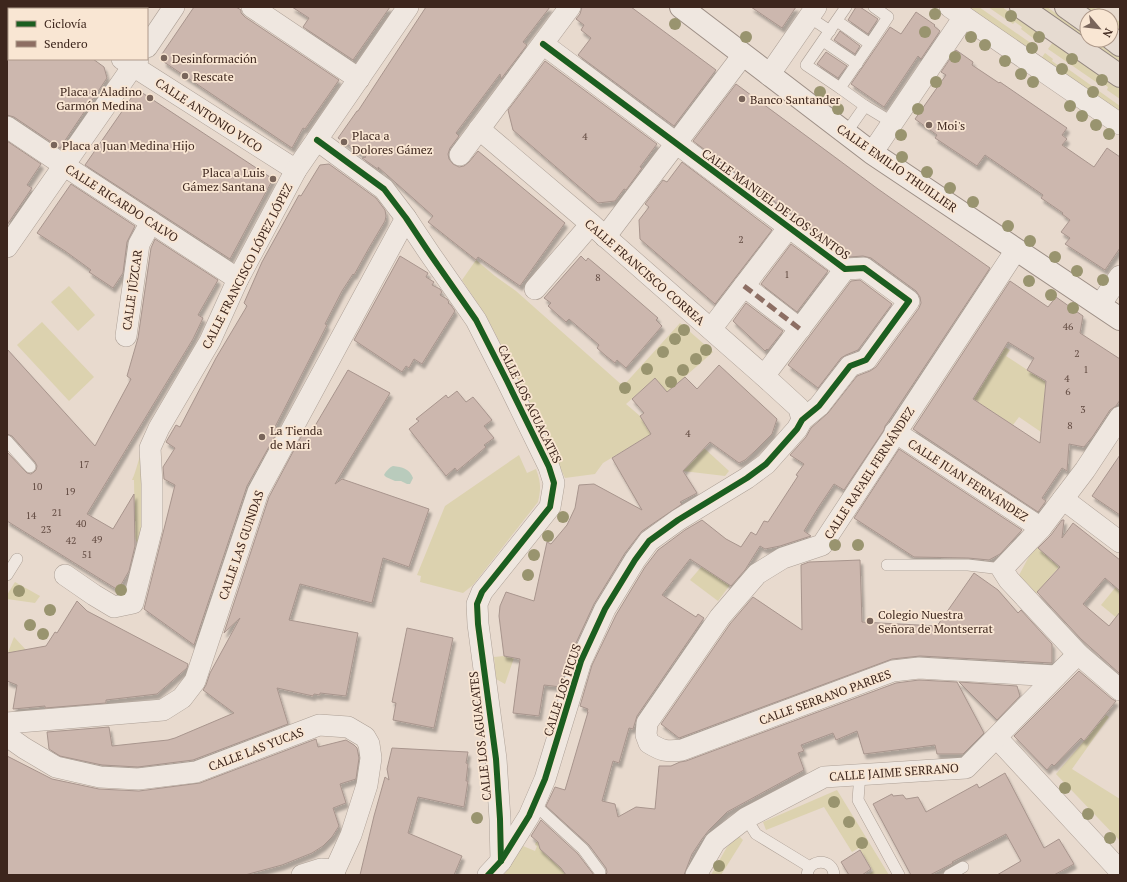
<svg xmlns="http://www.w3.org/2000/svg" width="1127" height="882" viewBox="0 0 1127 882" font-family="'PT Serif',serif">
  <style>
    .green { fill: #dcd2af }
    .water { fill: #b9cbbc }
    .building { fill: #ccb7ae; stroke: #a8958d; fill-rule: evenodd; filter: url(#shadow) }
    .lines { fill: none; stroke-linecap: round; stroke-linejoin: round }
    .lane-casing { stroke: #ada096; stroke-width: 12 }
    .street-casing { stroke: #ada096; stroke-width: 22 }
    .secondary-casing { stroke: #9d8f86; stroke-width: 24 }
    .primary-casing { stroke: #92857e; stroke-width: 24 }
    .lane { stroke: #efe7e0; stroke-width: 11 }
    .street { stroke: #efe7e0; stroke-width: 21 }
    .secondary { stroke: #efe7e0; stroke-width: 22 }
    .primary { stroke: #e6dbd1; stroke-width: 22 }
    .quiet { stroke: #8d6e63; stroke-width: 5; stroke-dasharray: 10 5; stroke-linecap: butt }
    .cycleway-casing { stroke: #f9e6d3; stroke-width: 8 }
    .cycleway { stroke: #1b5e20; stroke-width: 6 }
    .tree { fill: #99946f }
    .poi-dot { fill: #79655b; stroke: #f9e6d3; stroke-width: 1.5 }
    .labels { text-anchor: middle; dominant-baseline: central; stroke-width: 3.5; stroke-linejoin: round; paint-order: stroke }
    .number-label { font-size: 10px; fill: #614a41 }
    .poi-label { font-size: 12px; fill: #3d261d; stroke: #f9e6d3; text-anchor: start }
    .street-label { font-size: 12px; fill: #3d261d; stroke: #f9e6d3 }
  </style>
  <defs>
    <filter id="shadow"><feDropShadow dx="2.5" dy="4.5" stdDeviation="1" flood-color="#0004"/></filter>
  </defs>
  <rect width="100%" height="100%" fill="#e8dace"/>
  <g class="green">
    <path d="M963 7H979L1035 46 1030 53Z"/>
    <path d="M988 7H1002L1042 35 1038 42 1021 29 1022 27 1015 22 1013 24Z"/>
    <path d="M1039 7H1047L1087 35V40H1094L1120 58V63Z"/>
    <path d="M1085 7H1093L1096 9 1098 7 1111 16H1098Z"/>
    <path d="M1111 16 1120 22V31L1111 25Z"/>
    <path d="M1053 42 1120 89V99L1107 90 1108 87 1101 82 1099 84 1048 49Z"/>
    <path d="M1045 53 1053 59 1052 61 1059 66 1061 64 1120 106V116L1040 60Z"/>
    <path d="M476 260 495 276 516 291 623 386 680 323 713 352 663 396 666 391 655 378 626 404 640 416 651 434 603 463 595 474 565 478 506 354 486 316 462 280Z"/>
    <path d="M69 286 95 315 78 331 51 302Z"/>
    <path d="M42 322 94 377 69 401 17 345Z"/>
    <path d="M1005 347 1010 350 1006 356 1046 382 1041 432 1019 417 1013 425 973 399Z"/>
    <path d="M704 448 729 471 725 476 683 471Z"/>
    <path d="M143 449 145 526 137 543 135 538 134 480H132C137 469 138 459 143 449Z"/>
    <path d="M519 455 527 473 536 469C541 482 541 489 538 502L473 585 463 593 420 582 421 576 417 575 445 506Z"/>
    <path d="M1035 545 1059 567 1033 597 1017 579Z"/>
    <path d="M702 566 730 585 718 601 690 580Z"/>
    <path d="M15 582 40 596 35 603 7 599V595Z"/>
    <path d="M1120 582V617L1118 619 1101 605Z"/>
    <path d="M14 637 27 651 7 655Z"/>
    <path d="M504 656 514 658 505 684 496 679 494 657Z"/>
    <path d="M1106 715 1109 717 1072 769 1120 799V841L1056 774Z"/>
    <path d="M837 790 889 875H868L873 871 859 848 852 852 824 807 766 830 763 822Z"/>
    <path d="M739 836 743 840 721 875H711L727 847Z"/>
    <path d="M536 842H538L540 849 561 868 566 875H504L523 846 535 851 537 846 535 845Z"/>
  </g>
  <path class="water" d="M393 466C402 467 410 469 413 478L410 484H407L401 481H395L386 477 384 475C386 471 390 467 393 466Z"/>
  <g class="building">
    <path d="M194 7H236L241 10V13L245 17 339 80 305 129 303 128 292 148 164 62 165 58 162 54Z"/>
    <path d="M292 7H390L353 60 303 27 309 18Z"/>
    <path d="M426 7H550L523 42 527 45 501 79 500 74 456 133 459 136 450 148 448 154 449 159 453 164 459 167 464 166 469 162 478 151 565 223 520 286 478 257 476 260 428 222 433 216 378 167 379 170 362 158 366 157 338 138 357 111H358Z"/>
    <path d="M582 7H631L716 70 674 126 578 55 591 38 581 30 584 25 576 19 580 14Z"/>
    <path d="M751 7H796L782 28Z"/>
    <path d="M856 7H860L878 19 868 34 848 20Z"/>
    <path d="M916 12 935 25 934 26 940 31 921 59 918 56 884 107 851 84 890 27 901 34Z"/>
    <path d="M840 31 860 46 855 54 834 40Z"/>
    <path d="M956 50 973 62 972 65 999 83 1000 82 1067 128 1062 135 1067 139 1062 145 1094 167 1107 148 1120 157V248L1105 270 1065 244 1070 238 1061 232 1070 220 1062 214 1063 213 1041 198 1043 195 985 155 977 166 935 138 937 135 915 119 946 75 941 72Z"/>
    <path d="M826 52 847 66 838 78 817 64Z"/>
    <path d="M7 59H93L104 67 107 78 60 148 14 117 7 115Z"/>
    <path d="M545 61 657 144 640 167 642 168 626 190 624 189 615 201 598 203 513 130 508 110Z"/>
    <path d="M736 84 878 189 990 268 888 422 885 426 884 430 844 490 834 484 818 508 804 531 811 536 780 546 765 549 760 546 745 570 731 586 690 559 662 595 696 617 698 614 704 618 637 716 633 729 629 728 619 763 613 761 602 801 615 804 618 817 636 807 655 809 659 766H671L680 762 686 761 896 683 919 680 957 682 984 733 963 754H937L935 745 864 754 857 731 836 740 833 733 801 745 804 751 798 753 804 770 727 812 709 830 702 839 692 854 684 875H606L607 872 606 868 589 845 546 806 555 787 565 790 588 712H587L588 709 580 706 592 665 616 615 645 567 658 550 685 530 702 520 726 539 741 547 751 532 756 535 764 521 768 522 798 476 796 475 804 464 790 455 806 437 811 428 828 413 857 376 870 371 876 367 919 308 921 303 920 297 916 291 871 258 863 256 849 257 693 141Z"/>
    <path d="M141 92 273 179 230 259 85 165 134 94Z"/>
    <path d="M7 141 41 164 27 185 32 188 7 225Z"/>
    <path d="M682 162 772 230 715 304 640 239 639 220 649 207 645 204 663 180 667 182Z"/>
    <path d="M329 164 376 198 385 210 386 216 385 221 369 248 354 275 353 274 342 291 325 324 327 325 275 427 279 429 247 486 194 645 144 609 175 485 164 479 163 467 175 448 166 442 176 425 180 427 216 358 247 306 244 303 262 262 299 195 301 196 320 165Z"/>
    <path d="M71 184 135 226 127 242 123 273 113 288 89 272 91 270 65 251 37 233Z"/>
    <path d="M155 239 218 280 198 315 203 318 193 339 87 514 113 529 134 494 135 546 129 571 118 590 7 521V452L27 473 31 474 34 472 36 470 37 466 35 462 12 436 7 434V349L95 446 131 379 127 376 138 338 151 248Z"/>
    <path d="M791 244 828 271 797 312 761 284Z"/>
    <path d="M400 256 428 273 426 277 434 282 432 285 440 289 442 292 440 295 447 299 449 302 448 303 451 305 455 311 422 364 414 359 409 368 406 366 402 372 354 340Z"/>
    <path d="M581 256 586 261 588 258 613 279 658 318 656 320 662 326 626 368 617 360 615 363 606 356 597 348 599 345 569 319 566 322 558 315 548 306 551 303 544 298Z"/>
    <path d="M860 280 892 304 858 350 846 355 841 358 818 388 788 365 851 281Z"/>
    <path d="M1010 281 1048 307 1056 297 1083 316 1080 333 1120 359V400L1116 406 1110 410 1093 436 1084 447 1069 444 1067 471 1062 468 1042 498 1046 501 1038 512 913 429ZM1008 342 1034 358 1027 370 1046 381 1040 443 973 399Z"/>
    <path d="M746 303 783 331 768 350 767 349 765 351 733 321Z"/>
    <path d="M719 365 777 419 772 434 754 452 745 460 739 463 710 442 683 471 697 493 680 502 682 504 642 531 625 553 594 604 570 656 561 687 544 685 539 716 513 713 520 659 504 656 499 616 500 606 506 592 534 601 547 542 551 544 567 525 575 508 579 485 594 484 642 510 612 458 651 434 640 416 644 413 632 399 655 378 667 392 685 377 697 389Z"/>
    <path d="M348 370 390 393 335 484 342 479 429 509 409 567 383 558 372 603 300 584 289 620 358 633 346 696 320 693V695L314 694 313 696 277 688 288 724 193 760 138 767 102 765 60 756 49 749 47 732 109 727 112 746 168 740 175 738 234 713 203 690 206 685 210 673 240 618 224 633 269 497 303 433 309 436Z"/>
    <path d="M457 391 466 402 473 397 483 409 492 420 484 426 494 438 484 445 486 447 457 471 455 468 446 476 409 429 419 421 416 419 446 395 448 398Z"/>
    <path d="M899 449 1022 530 1000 554 989 560 968 558 914 557 854 518Z"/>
    <path d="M1120 455V515L1092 496Z"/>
    <path d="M1062 520H1064L1062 538 1073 523 1120 560V591L1105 578 1083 604 1109 626 1120 612V674L1081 639 1037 592 1060 567 1038 548 1051 535Z"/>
    <path d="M860 560 862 622 937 626 974 573 998 590 1018 613 1021 610 1052 644V663L920 656 892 659 679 738 661 724 730 624 753 597 802 630 801 565 809 562Z"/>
    <path d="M77 601 87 611 188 664 187 668 157 694 106 700V703L45 708V706L13 709 17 685 7 681V653L46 646 55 632 57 633Z"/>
    <path d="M407 628 453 638 434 728 393 720 396 703 392 702Z"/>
    <path d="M1079 671 1112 699 1116 701 1084 741 1081 738 1054 766 1052 764 1047 770 1014 736Z"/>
    <path d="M959 682 1017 686 1020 696 997 720Z"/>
    <path d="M316 739 318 747 346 740 354 745 357 748 359 758 356 779 340 784 346 803 333 808 339 826 332 837 323 846 312 853 282 865 245 875H7V756L52 779 99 789 139 791 200 783Z"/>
    <path d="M392 748 468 752 466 763 468 764 466 781H468L464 807 418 797 408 833 462 856 454 875H360L374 816 385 777 389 780 387 769Z"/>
    <path d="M1005 773 1044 848 1059 839 1074 864 1054 875H997L1021 861 1006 834 952 862 953 863 930 875H911L873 804 892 794 893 796 903 795 906 799 918 797 926 812 977 784 979 788Z"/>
    <path d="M541 820 578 854 594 875H566L561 868 540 849 538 842 531 836Z"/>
    <path d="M860 850 871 869 862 875H849L841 862Z"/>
  </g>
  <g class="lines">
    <g class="lane-casing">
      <g id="lane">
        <path d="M809 17 830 31"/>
        <path d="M837 21 870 44 840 88 865 106 846 133"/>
        <path d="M823 41 857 64"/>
        <path d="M870 44 888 17 874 7"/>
        <path d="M840 88 806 65 846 7"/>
        <path d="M865 106 893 123"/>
        <path d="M7 441 30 467"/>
        <path d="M887 565H968L1002 569"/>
        <path d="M7 575 17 559"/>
        <path d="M860 774 858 800 899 875"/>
        <path d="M534 804 583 849 600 872"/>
        <path d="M746 818 756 834 810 867"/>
        <path d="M807 875C809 858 833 858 834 875"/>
        <path d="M949 875 963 867"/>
      </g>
    </g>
    <g class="street-casing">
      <g id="street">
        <path d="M45 7 48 9"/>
        <path d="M252 7 359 79"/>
        <path d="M950 7 1120 124"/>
        <path d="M147 47 174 7"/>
        <path d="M122 59 296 170"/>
        <path d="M769 75 816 7"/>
        <path d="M7 127 65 166 238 279"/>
        <path d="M479 129 591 224 764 376 799 408 802 420"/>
        <path d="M317 140 384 189 406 218 430 254 476 320 507 381 549 467 554 483 550 507 482 592 477 604 478 624 496 759 500 819 501 861"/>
        <path d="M872 153 964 17"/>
        <path d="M460 155 570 7"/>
        <path d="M605 237 743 55"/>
        <path d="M7 247 138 59"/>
        <path d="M1016 250 822 545 783 558 757 574 720 617 647 723 646 735 649 743C662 751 666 752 682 750L893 671 919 668 1056 676"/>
        <path d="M744 286 800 329"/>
        <path d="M535 289 591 224"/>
        <path d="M1100 305 1120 276"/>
        <path d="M711 329 789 227"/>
        <path d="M126 336 139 244 151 222"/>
        <path d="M764 376 845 269"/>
        <path d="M895 432 1041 528"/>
        <path d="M1063 499 1120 542"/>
        <path d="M65 575 94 595 114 607 133 603 152 528V484L150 448 159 428 210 341 238 279 296 170 408 7"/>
        <path d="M1120 690 1078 654 1009 580 1002 569 1041 528 1085 470 1120 417"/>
        <path d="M7 723 163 710 182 698 195 681 258 492 406 218"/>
        <path d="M7 736 24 748 56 767 100 777 138 779 196 772 319 725 348 727 365 737 369 744 371 758 367 785 351 835 335 870"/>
        <path d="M997 738 1120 871"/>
        <path d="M302 875 321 869 335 870"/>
        <path d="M488 875 501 861 529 816 545 779 581 661 605 609 635 560 649 541 678 520 747 478 766 464 797 429 802 420 819 406 850 366 866 360 909 301 864 268 845 269 543 44"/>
        <path d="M696 875 715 842 746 818 824 777 966 768 1078 654"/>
      </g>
    </g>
    <g class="secondary-casing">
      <path id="secondary" d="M681 7 872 153 1120 319"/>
    </g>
    <g class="primary-casing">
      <g id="primary">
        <path d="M1021 7 1120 76"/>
        <path d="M1066 7 1087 22"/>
        <path d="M1111 38 1120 45"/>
      </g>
    </g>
    <use href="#lane" class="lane"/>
    <use href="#street" class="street"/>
    <use href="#secondary" class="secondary"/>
    <use href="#primary" class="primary"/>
    <path class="quiet" d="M744 286 800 329"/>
    <g class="cycleway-casing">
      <g id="cycleway">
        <path d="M317 140 384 189 406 218 430 254 476 320 507 381 549 467 554 483 550 507 482 592 477 604 478 624 496 759 500 819 501 861"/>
        <path d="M488 875 501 861 529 816 545 779 581 661 605 609 635 560 649 541 678 520 747 478 766 464 797 429 802 420 819 406 850 366 866 360 909 301 864 268 845 269 543 44"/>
      </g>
    </g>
    <use href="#cycleway" class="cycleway"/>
  </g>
  <g class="tree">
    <circle cx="935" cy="14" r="6"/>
    <circle cx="1011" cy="16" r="6"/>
    <circle cx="675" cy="24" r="6"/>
    <circle cx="925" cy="32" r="6"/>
    <circle cx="746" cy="37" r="6"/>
    <circle cx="971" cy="37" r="6"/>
    <circle cx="1039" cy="37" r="6"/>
    <circle cx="985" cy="45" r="6"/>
    <circle cx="1032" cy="48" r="6"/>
    <circle cx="955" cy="57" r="6"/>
    <circle cx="1072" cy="59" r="6"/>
    <circle cx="1005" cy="61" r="6"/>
    <circle cx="1062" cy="69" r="6"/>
    <circle cx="1021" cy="74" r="6"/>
    <circle cx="1102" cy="80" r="6"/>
    <circle cx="936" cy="82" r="6"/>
    <circle cx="1033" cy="82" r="6"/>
    <circle cx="820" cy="92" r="6"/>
    <circle cx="1093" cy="92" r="6"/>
    <circle cx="1070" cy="106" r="6"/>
    <circle cx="838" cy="109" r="6"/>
    <circle cx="918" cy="109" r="6"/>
    <circle cx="1082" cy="116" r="6"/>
    <circle cx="1096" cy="125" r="6"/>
    <circle cx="1109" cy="134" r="6"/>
    <circle cx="901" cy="135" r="6"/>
    <circle cx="902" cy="157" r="6"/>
    <circle cx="927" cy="172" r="6"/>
    <circle cx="950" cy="188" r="6"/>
    <circle cx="973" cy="202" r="6"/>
    <circle cx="1008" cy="226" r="6"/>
    <circle cx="1030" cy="241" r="6"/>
    <circle cx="1055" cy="257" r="6"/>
    <circle cx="1077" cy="271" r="6"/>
    <circle cx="1103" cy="280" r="6"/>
    <circle cx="1029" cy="281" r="6"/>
    <circle cx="1051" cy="295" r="6"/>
    <circle cx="1073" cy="308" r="6"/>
    <circle cx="684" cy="330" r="6"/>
    <circle cx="675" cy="339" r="6"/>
    <circle cx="706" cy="350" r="6"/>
    <circle cx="663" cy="352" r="6"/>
    <circle cx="696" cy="359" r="6"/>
    <circle cx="647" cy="369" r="6"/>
    <circle cx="683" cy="370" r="6"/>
    <circle cx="671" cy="382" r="6"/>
    <circle cx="625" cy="388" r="6"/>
    <circle cx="563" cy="517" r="6"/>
    <circle cx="548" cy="536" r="6"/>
    <circle cx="835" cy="545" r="6"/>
    <circle cx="858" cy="545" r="6"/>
    <circle cx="534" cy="555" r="6"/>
    <circle cx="528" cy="575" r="6"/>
    <circle cx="121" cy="590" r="6"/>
    <circle cx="19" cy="591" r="6"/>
    <circle cx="50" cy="610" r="6"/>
    <circle cx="30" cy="625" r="6"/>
    <circle cx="43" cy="634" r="6"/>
    <circle cx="1065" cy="788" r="6"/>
    <circle cx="834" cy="802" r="6"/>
    <circle cx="1088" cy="814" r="6"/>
    <circle cx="477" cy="818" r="6"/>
    <circle cx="849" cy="822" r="6"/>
    <circle cx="1110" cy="838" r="6"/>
    <circle cx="862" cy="843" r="6"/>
    <circle cx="719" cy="866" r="6"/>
  </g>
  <g class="poi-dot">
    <circle cx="164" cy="58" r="4"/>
    <circle cx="185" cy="76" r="4"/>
    <circle cx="150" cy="98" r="4"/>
    <circle cx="742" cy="99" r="4"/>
    <circle cx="929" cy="125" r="4"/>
    <circle cx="344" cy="142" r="4"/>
    <circle cx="54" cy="145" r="4"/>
    <circle cx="273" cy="179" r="4"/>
    <circle cx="262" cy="437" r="4"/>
    <circle cx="870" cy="621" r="4"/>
  </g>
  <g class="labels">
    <g class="number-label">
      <text x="585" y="136">4</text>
      <text x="741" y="239">2</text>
      <text x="787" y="274">1</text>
      <text x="598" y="277">8</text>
      <text x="1068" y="326">46</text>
      <text x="1077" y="353">2</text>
      <text x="1086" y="369">1</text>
      <text x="1067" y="378">4</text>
      <text x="1068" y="391">6</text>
      <text x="1083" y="409">3</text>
      <text x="1070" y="425">8</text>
      <text x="688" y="433">4</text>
      <text x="84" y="464">17</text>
      <text x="37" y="486">10</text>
      <text x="70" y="491">19</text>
      <text x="57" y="512">21</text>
      <text x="31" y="515">14</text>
      <text x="81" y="523">40</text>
      <text x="46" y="529">23</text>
      <text x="97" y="539">49</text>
      <text x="71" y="540">42</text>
      <text x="87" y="554">51</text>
    </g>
    <g class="poi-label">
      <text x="172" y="58">Desinformación</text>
      <text x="193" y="76">Rescate</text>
      <text x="142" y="91" text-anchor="end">Placa a Aladino<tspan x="142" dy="14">Garmón Medina</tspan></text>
      <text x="750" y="99">Banco Santander</text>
      <text x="937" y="125">Moi's</text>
      <text x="352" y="135">Placa a<tspan x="352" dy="14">Dolores Gámez</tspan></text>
      <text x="62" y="145">Placa a Juan Medina Hijo</text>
      <text x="265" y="172" text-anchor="end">Placa a Luis<tspan x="265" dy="14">Gámez Santana</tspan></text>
      <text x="270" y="430">La Tienda<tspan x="270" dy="14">de Mari</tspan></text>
      <text x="878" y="614">Colegio Nuestra<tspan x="878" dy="14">Señora de Montserrat</tspan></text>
    </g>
    <g class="street-label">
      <text transform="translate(209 115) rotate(33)">CALLE ANTONIO VICO</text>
      <text transform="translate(897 168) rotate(35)">CALLE EMILIO THUILLIER</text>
      <text transform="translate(122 203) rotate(33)">CALLE RICARDO CALVO</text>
      <text transform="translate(776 204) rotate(36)">CALLE MANUEL DE LOS SANTOS</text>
      <text transform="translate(247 266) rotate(-63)">CALLE FRANCISCO LÓPEZ LÓPEZ</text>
      <text transform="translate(645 272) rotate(41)">CALLE FRANCISCO CORREA</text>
      <text transform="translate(132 290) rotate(-82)">CALLE JÚZCAR</text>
      <text transform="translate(530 404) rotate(64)">CALLE LOS AGUACATES</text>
      <text transform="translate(869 473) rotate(-57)">CALLE RAFAEL FERNÁNDEZ</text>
      <text transform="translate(968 480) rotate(33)">CALLE JUAN FERNÁNDEZ</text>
      <text transform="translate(241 545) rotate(-71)">CALLE LAS GUINDAS</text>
      <text transform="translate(562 690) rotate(-72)">CALLE LOS FICUS</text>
      <text transform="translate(825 697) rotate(-20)">CALLE SERRANO PARRES</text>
      <text transform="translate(480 736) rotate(-96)">CALLE LOS AGUACATES</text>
      <text transform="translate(256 749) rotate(-21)">CALLE LAS YUCAS</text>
      <text transform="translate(894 772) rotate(-4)">CALLE JAIME SERRANO</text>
    </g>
  </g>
  <rect width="1127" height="882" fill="none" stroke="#3d261d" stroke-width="16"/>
  <rect x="8" y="8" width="140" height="52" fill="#f9e6d3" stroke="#ae998a"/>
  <rect x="16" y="21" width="20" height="6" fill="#1b5e20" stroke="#ae998a"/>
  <text x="44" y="28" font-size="12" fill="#3d261d">Ciclovía</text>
  <rect x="16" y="41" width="20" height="6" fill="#8d6e63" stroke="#ae998a"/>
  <text x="44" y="48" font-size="12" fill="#3d261d">Sendero</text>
  <g transform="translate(1099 28) rotate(118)"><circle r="19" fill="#f9e6d3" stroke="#ae998a"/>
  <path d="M0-3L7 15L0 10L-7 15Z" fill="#79655b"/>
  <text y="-6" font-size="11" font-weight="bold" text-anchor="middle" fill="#3d261d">N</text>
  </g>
</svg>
